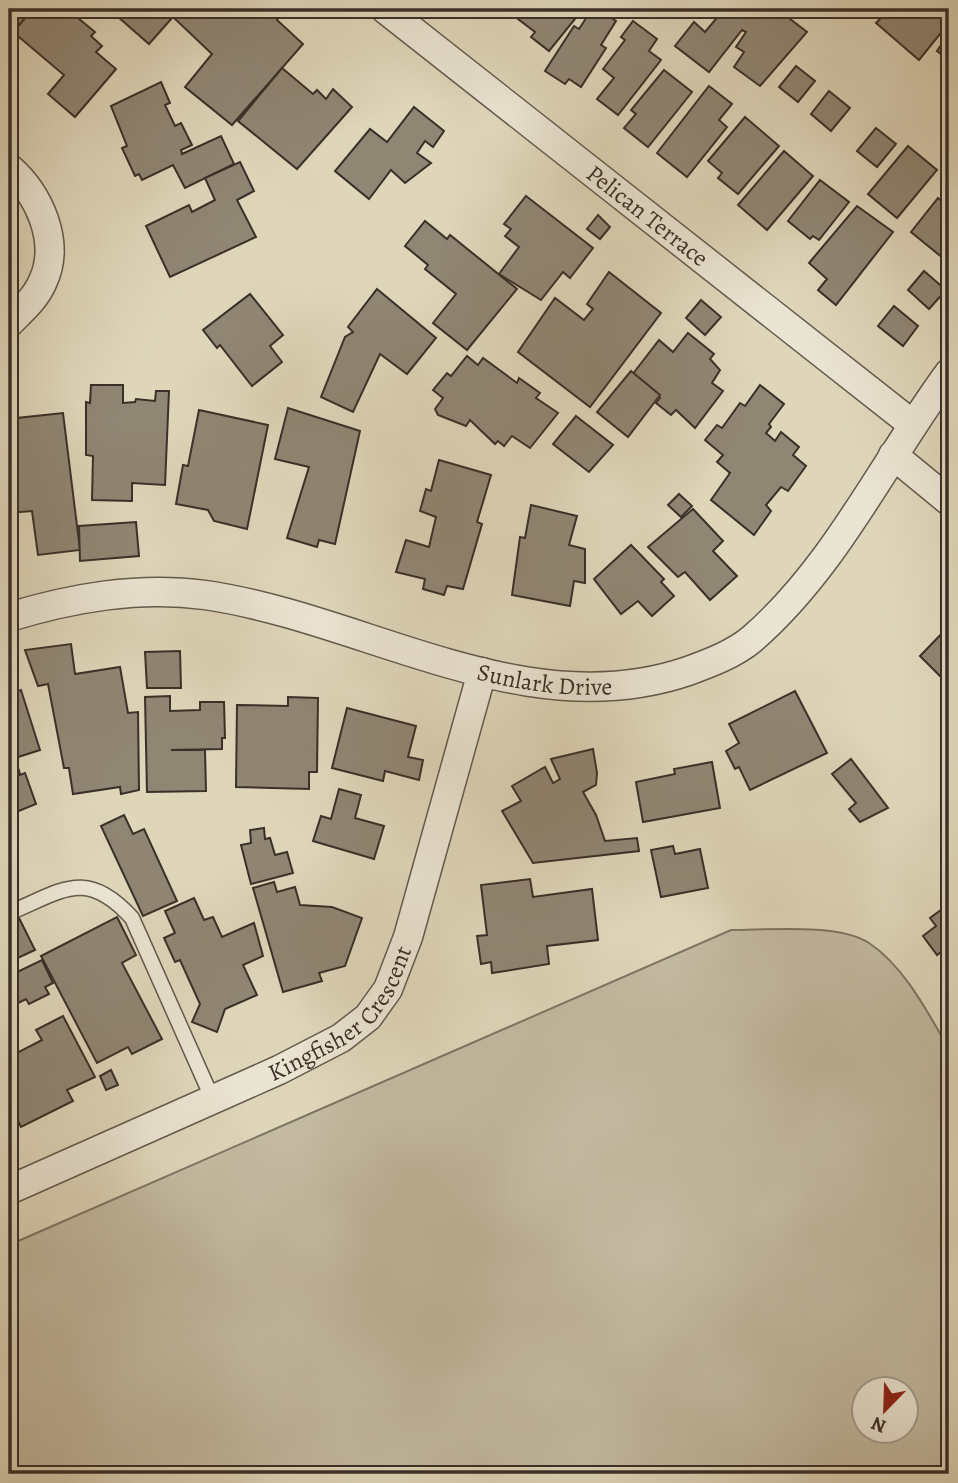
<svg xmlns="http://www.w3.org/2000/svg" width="958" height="1483" viewBox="0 0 958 1483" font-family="Alegreya,serif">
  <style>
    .green { fill: #c3baa1; stroke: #7f7464; stroke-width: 2; fill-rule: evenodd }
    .building { fill: #908674; stroke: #3b2f28; stroke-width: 2 }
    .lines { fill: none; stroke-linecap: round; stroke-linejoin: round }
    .lane-casing { stroke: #64594c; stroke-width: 17 }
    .street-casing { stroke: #64594c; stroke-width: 31 }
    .lane { stroke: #eae4d2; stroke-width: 14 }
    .street { stroke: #eae4d2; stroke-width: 28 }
    .labels { text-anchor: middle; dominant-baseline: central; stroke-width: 5; stroke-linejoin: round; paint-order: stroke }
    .street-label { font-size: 24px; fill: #3b2f28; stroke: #eae4d2 }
  </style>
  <rect width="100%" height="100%" fill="#dfd6ba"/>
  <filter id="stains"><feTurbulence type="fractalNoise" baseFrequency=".00286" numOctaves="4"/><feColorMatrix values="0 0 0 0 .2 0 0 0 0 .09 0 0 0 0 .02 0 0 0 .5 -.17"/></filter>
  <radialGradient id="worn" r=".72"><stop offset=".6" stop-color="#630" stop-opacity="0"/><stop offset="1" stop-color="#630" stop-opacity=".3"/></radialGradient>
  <path class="green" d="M731 930C767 930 839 923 869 943 904 966 928 1013 949 1049V1474H9V1245ZM864 1388H906V1430H864Z"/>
  <g class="building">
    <path d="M9 9H33L9 37Z"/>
    <path d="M33 9H67L95 32 91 36 102 46 96 52 116 69 75 117 48 94 64 75 13 32Z"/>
    <path d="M109 9H180L149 44Z"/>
    <path d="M181 9H272L280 16 277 20 303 44 232 125 185 87 212 54 174 18Z"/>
    <path d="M526 9H583L549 51 531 37 535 32 518 19Z"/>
    <path d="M592 9H598L616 21 601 45 606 48 581 87 569 79 565 84 545 71 574 26 579 29Z"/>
    <path d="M720 9H777L807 32 760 86 734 67 744 52 736 47 746 32 742 30 709 72 675 46 694 22 705 32 721 13Z"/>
    <path d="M890 9H949V23L919 60 876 23Z"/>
    <path d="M633 21 657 39 649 51 661 60 618 115 597 99 614 78 603 69 625 40 621 37Z"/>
    <path d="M949 33V60L937 51Z"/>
    <path d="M796 66 815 81 798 102 779 87Z"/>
    <path d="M282 68 313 94 317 90 326 99 333 89 352 107 297 169 238 121Z"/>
    <path d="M664 70 692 92 648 147 624 128 636 114 631 110Z"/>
    <path d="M161 82 170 103 165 105 175 126 181 123 192 145 181 150 182 154 221 136 234 164 185 188 173 165 142 180 139 174 135 176 122 148 127 146 111 106Z"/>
    <path d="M709 86 732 104 719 120 727 127 687 177 657 153Z"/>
    <path d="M829 91 850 108 831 131 811 114Z"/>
    <path d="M414 107 444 131 433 147 425 141 417 153 431 163 405 183 391 170 369 199 335 171 370 129 387 142Z"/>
    <path d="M745 117 779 146 738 194 718 178 722 173 708 161Z"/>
    <path d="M876 128 896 144 877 167 857 151Z"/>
    <path d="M908 146 937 170 897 218 868 194Z"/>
    <path d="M784 151 813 176 767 230 738 205Z"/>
    <path d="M240 162 254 191 237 200 256 237 170 277 146 226 189 205 192 212 215 200 205 178Z"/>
    <path d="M820 180 849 202 819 240 813 236 810 239 788 221Z"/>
    <path d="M526 196 593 248 570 278 563 272 541 300 499 274 519 247 505 236 511 229 504 224Z"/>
    <path d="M938 198 949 207V263L911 232Z"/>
    <path d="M857 206 893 232 836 305 818 290 827 279 809 263Z"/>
    <path d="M598 215 610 227 600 239 587 229Z"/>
    <path d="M425 221 447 239 450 235 517 289 467 350 433 323 456 294 425 269 428 265 405 246Z"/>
    <path d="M924 271 946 290 929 309 908 290Z"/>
    <path d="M609 272 661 313 590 407 518 352 555 298 584 320 593 309 587 304Z"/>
    <path d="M377 289 436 338 407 374 380 354 353 412 321 397 345 337 353 332 348 327Z"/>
    <path d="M250 294 283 335 270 346 282 362 252 386 220 345 217 348 203 330Z"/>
    <path d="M701 300 721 317 705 335 686 318Z"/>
    <path d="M894 306 918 326 903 346 878 326Z"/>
    <path d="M688 333 714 354 710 359 720 370 712 383 723 391 695 428 676 410 671 415 656 403 660 398 632 375 659 340 673 352Z"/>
    <path d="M467 356 478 365 483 358 517 383 519 378 540 393 536 398 558 413 530 448 512 436 504 446 498 441 495 444 470 420 466 426 438 415 435 409 443 398 433 390 447 373 451 376Z"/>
    <path d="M631 371 660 395 628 437 597 412Z"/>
    <path d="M91 385H123V403L135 402 136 399 155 401 156 391H169L165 485 132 483V501L92 500 93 456 86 455V402L90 403Z"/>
    <path d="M760 385 784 404 769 424 771 427 766 433 775 441 781 432 799 447 793 455 806 466 788 491 781 487 766 505 771 511 754 535 711 500 730 473 717 462 723 455 705 440 717 425 722 428 740 403 745 406Z"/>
    <path d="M288 408 360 431 335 544 319 540 317 547 287 538 309 467 275 459Z"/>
    <path d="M199 410 268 425 247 529 214 521 208 510 176 504 183 465 188 466Z"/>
    <path d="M63 413 80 550 38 555 32 511 9 513V423L17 422V418Z"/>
    <path d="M576 416 613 445 589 472 553 444Z"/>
    <path d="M439 460 491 475 477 522 482 524 463 589 447 586 444 595 423 589 425 579 396 572 406 540 429 547 436 517 420 511 426 489 431 491Z"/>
    <path d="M679 494 692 506 681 517 668 505Z"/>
    <path d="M531 505 577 516 569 545 585 549V583L574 581 570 606 512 595 520 537 525 538Z"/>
    <path d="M693 509 723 541 713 551 737 576 710 600 685 572 678 577 648 547Z"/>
    <path d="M136 522 139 556 80 561 79 526Z"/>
    <path d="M631 545 664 579 661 582 674 596 652 616 638 601 621 614 594 579Z"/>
    <path d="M949 626V685L920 656Z"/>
    <path d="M71 644 75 674 120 667 128 713 138 712 139 790 121 794 120 787 73 794 69 768H64L48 684 38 686 25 650Z"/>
    <path d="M180 651 181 688H147L145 652Z"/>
    <path d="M21 690 40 750 15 758 20 774 9 778V694Z"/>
    <path d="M795 691 827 753 750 790 739 767 735 769 726 751 739 743 729 724Z"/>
    <path d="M170 696V711L200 710V702H224L225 738H222V749L171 750H205L206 791 147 792 145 697Z"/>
    <path d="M288 697 318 698 317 772H309V789L236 787 237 705 288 706Z"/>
    <path d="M347 708 416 726 408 757 423 760 419 780 385 771 383 781 332 768Z"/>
    <path d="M593 749 597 773 596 785 583 792 596 815 605 841 637 838 639 851 533 863 502 811 521 801 512 786 545 767 553 783 560 779 551 759Z"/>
    <path d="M851 759 888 808 860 822 849 809 856 803 832 774Z"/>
    <path d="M712 762 720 808 643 822 636 782 675 774 674 769Z"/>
    <path d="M25 773 36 804 9 815V779Z"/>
    <path d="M339 789 361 795 355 818 384 826 374 859 313 841 321 816 331 819Z"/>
    <path d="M124 815 133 834 144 829 177 901 143 916 101 826Z"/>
    <path d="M264 828 265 839 270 838 275 855 287 852 293 873 251 884 241 845 251 843 250 830Z"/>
    <path d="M673 846 675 854 700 849 708 888 661 897 651 850Z"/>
    <path d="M530 879 533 897 592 889 598 940 547 946 549 964 492 973 491 962 481 964 477 936 487 935 481 885Z"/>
    <path d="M274 882 277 892 295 887 300 905 332 907 362 918 345 966 319 973 322 981 283 992 253 888Z"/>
    <path d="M194 898 204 920 213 917 222 937 254 923 263 956 243 965 257 995 225 1009 217 1032 192 1022 200 1004 180 960 175 962 164 938 175 933 165 911Z"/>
    <path d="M949 904V946L937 955 923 936 936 926 930 918Z"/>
    <path d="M18 916 35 950 9 962V921Z"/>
    <path d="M117 917 136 955 122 963 162 1039 132 1054 128 1047 97 1063 41 956Z"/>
    <path d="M42 960 53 983 45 987 49 994 29 1004 26 999 12 1006 17 1014 9 1017V976Z"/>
    <path d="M63 1016 95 1077 67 1090 73 1101 21 1127 9 1103V1057L42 1040 36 1030Z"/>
    <path d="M111 1070 118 1085 106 1090 100 1076Z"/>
  </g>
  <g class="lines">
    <g class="lane-casing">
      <path id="lane" d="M9 913C62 891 86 867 132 918L213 1100"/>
    </g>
    <g class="street-casing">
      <g id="street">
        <path id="s1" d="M385 9 912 424"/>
        <path d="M9 168C39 194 61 242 43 281 36 298 22 310 9 323"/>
        <path d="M893 455 949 501"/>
        <path id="s2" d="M9 617C72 598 138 586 205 595 365 618 525 727 688 671 710 663 734 654 752 639 836 566 884 461 949 373"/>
        <path id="s3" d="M9 1190 279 1070 341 1038 368 1017 388 989 408 937 482 672"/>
      </g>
    </g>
    <use href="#lane" class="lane"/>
    <use href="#street" class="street"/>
  </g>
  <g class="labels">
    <g class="street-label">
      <text stroke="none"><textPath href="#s1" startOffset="334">Pelican Terrace</textPath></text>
      <text stroke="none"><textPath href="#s2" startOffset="550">Sunlark Drive</textPath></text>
      <text stroke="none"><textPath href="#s3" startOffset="382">Kingfisher Crescent</textPath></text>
    </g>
  </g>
  <rect width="958" height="1483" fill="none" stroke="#dfd6ba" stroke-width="35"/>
  <rect x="10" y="10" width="937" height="1462" fill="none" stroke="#3b2f28" stroke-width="3.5"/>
  <rect x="18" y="18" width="923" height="1448" fill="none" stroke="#3b2f28" stroke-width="2"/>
  <g transform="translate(885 1410) rotate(203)"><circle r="33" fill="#eae4d2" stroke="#a49c8e" stroke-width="2"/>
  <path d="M0-5L12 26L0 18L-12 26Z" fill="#8f2418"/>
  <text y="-10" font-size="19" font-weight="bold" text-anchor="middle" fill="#3b2f28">N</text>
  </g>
  <rect width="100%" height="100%" filter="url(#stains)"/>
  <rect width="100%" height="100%" fill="url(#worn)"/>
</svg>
